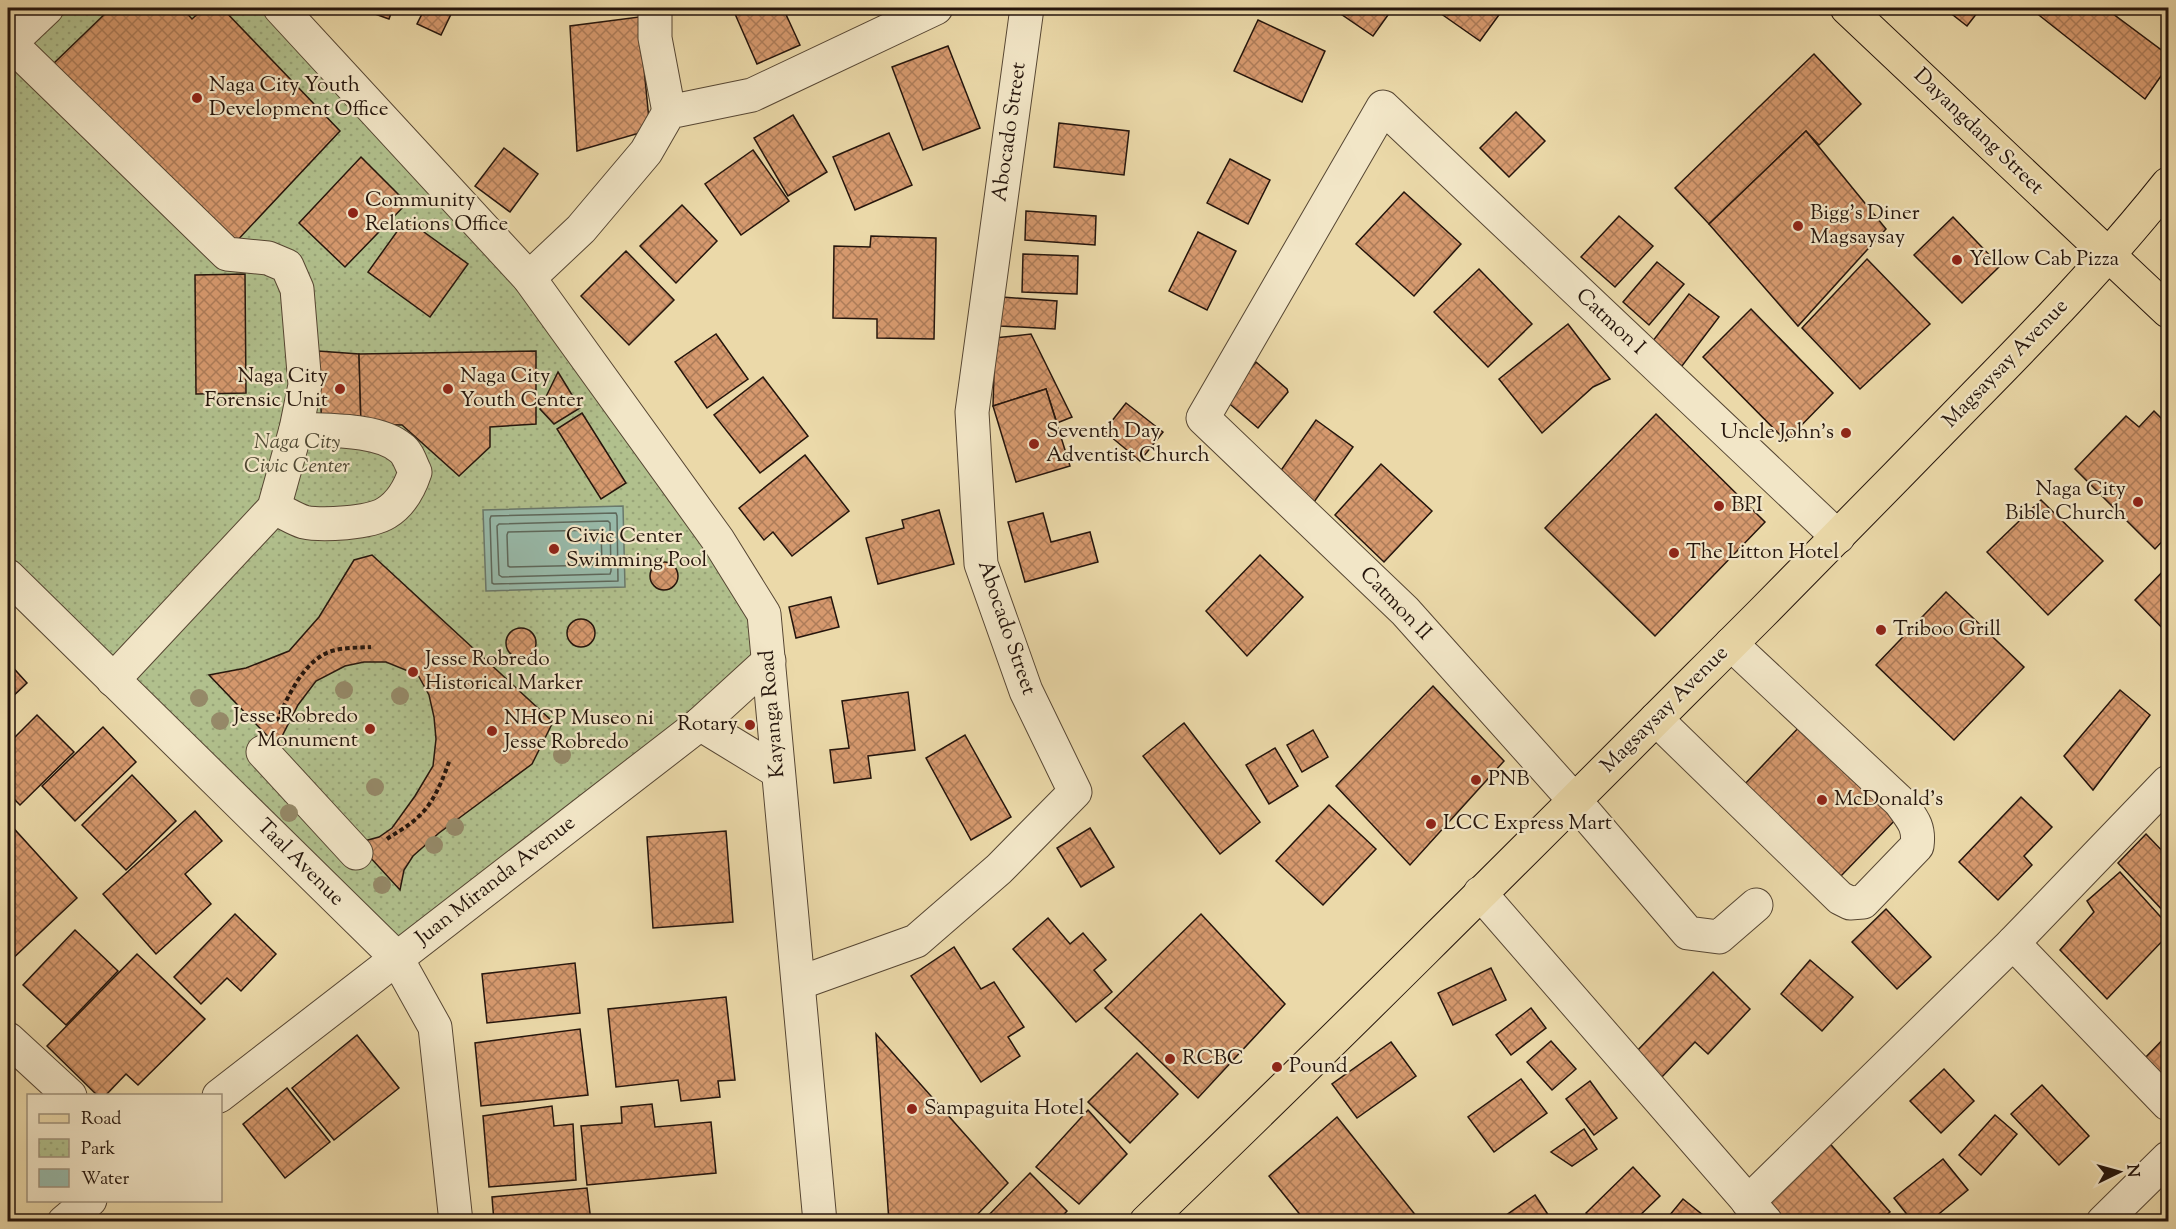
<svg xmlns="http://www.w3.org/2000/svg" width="2176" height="1229" viewBox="0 0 2176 1229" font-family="'Sorts Mill Goudy',serif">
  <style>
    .park { fill: url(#park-dots); stroke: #6b6a4c; stroke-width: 1.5 }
    .water { fill: #98baaa; stroke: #6a786b; stroke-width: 1.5 }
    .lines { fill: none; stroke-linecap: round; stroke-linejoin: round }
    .shore { stroke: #5e685b; stroke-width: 1.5 }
    .building { fill: url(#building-cross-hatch); stroke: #25150c; stroke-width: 1.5 }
    .minor-casing { stroke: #564633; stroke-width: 35 }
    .major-casing { stroke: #25150c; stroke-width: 35 }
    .path { stroke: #25150c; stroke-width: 4; stroke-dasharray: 4.5 3; stroke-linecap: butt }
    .minor { stroke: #f2e6c7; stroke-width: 33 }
    .major { stroke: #ebd9a9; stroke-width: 33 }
    .tree { fill: #958968 }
    .poi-dot { fill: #8f2418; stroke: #f2e6c7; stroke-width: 2 }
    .labels { text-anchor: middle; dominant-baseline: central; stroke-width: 4.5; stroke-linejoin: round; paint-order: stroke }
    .poi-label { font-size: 21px; fill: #25150c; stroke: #f2e6c7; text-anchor: start }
    .street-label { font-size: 21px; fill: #25150c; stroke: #f2e6c7 }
    .park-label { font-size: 21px; font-style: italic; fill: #4f4833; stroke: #f2e6c7 }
  </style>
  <defs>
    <pattern id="park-dots" width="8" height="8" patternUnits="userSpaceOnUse" patternTransform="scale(1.5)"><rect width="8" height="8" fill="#b1c08d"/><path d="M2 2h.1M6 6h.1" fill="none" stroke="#98a478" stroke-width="1.8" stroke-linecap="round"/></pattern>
    <pattern id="building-cross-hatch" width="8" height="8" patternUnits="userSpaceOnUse" patternTransform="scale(1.5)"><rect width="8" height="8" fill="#d6996e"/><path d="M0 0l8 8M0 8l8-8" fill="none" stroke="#ad7c59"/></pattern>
  </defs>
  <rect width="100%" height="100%" fill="#ebd9a9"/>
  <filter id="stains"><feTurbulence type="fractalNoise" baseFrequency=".00333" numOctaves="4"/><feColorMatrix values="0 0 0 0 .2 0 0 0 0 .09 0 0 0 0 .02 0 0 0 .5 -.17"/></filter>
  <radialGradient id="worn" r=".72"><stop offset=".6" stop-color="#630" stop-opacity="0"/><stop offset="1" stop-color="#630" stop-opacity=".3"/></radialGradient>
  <path class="park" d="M50 8H280L529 278 764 614 769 661 396 957 8 576V49Z"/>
  <path class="water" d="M623 506 625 587 486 591 483 510Z"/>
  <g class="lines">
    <g class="shore">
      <path d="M616 513 617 516 618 581 494 584 492 583 490 519 491 516Z"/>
      <path d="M608 521 610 523 611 571 610 574 502 577 499 575 497 526 499 524Z"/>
      <path d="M599 530 601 533 602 562 600 565 510 567 508 566 507 535 508 532Z"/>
    </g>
  </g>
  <g class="building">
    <path d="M111 8H182L192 19 204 8H222L340 131 233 245 52 65Z"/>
    <path d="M365 8H393L389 19 364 10Z"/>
    <path d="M425 8H454L441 35 417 24Z"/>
    <path d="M749 8H783L800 45 757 64 735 14Z"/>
    <path d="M1341 8H1393L1373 36 1338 12Z"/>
    <path d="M1440 8H1504L1480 41 1437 11Z"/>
    <path d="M1944 8H1981L1967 26Z"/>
    <path d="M2030 8H2105L2168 55V66L2145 99Z"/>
    <path d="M639 17 650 130 577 151 570 26Z"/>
    <path d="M1258 20 1325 51 1302 102 1234 71Z"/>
    <path d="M948 46 980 128 923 150 892 67Z"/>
    <path d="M1814 54 1861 104 1819 145 1806 131 1709 224 1675 188Z"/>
    <path d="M1516 112 1545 141 1509 177 1480 148Z"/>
    <path d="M793 115 827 172 788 196 754 138Z"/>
    <path d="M1059 123 1129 131 1124 175 1054 167Z"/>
    <path d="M1806 131 1886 229 1798 326 1709 224Z"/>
    <path d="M889 133 912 185 855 210 833 157Z"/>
    <path d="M504 148 538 174 510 212 475 186Z"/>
    <path d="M753 150 789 201 741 235 705 184Z"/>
    <path d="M361 157 407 203 345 267 299 223Z"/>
    <path d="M1230 159 1270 180 1248 224 1207 203Z"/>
    <path d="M1404 192 1461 244 1414 296 1356 244Z"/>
    <path d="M682 205 717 241 676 283 640 246Z"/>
    <path d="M1026 211 1096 216 1095 245 1025 240Z"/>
    <path d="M1619 216 1653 246 1615 287 1581 257Z"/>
    <path d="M1953 217 2000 266 1962 303 1914 255Z"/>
    <path d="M406 219 468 264 430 317 368 272Z"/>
    <path d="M1198 232 1236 251 1207 310 1169 291Z"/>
    <path d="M871 236 936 238 934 339 877 338V319L833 318 834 246 870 247Z"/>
    <path d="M626 251 674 300 629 345 581 296Z"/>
    <path d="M1023 254 1078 256 1077 294 1022 292Z"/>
    <path d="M1867 259 1930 324 1860 389 1802 328Z"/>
    <path d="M1657 262 1684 284 1649 325 1623 302Z"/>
    <path d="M1479 269 1532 324 1488 367 1434 312Z"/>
    <path d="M245 274 246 393 196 394 195 275Z"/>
    <path d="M1689 294 1719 317 1682 366 1652 342Z"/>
    <path d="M1002 297 1057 301 1055 329 1000 326Z"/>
    <path d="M1751 309 1833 393 1786 441 1703 357Z"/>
    <path d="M1568 324 1610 379 1593 387 1542 433 1499 379Z"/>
    <path d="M716 334 748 379 707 408 675 362Z"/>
    <path d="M1031 334 1072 417 1057 423 1046 389 993 406 995 338Z"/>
    <path d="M318 351 359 354 361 424 322 428Z"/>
    <path d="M536 351V424L490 427V447L459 476 402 425 361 424 359 354Z"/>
    <path d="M1256 362 1287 389 1288 392 1258 428 1225 400Z"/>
    <path d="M558 372 580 408 554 424 540 409Z"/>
    <path d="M763 377 808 436 760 473 714 415Z"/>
    <path d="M1046 389 1070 466 1016 482 993 406Z"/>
    <path d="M1126 403 1163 432 1140 461 1104 431Z"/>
    <path d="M2154 411 2168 425V535L2155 549 2075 469 2126 416 2139 427Z"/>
    <path d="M582 413 626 483 601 499 557 429Z"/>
    <path d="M1656 414 1765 522 1655 636 1545 528Z"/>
    <path d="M1316 420 1353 447 1314 502 1277 476Z"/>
    <path d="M805 455 849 511 792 556 773 532 764 540 739 508Z"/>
    <path d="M1381 464 1432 511 1384 562 1335 515Z"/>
    <path d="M2041 500 2103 561 2048 615 1987 552Z"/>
    <path d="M939 510 954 564 878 584 866 538 904 528 902 520Z"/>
    <path d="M1043 513 1051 542 1090 532 1098 562 1025 582 1008 522Z"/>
    <path d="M372 555 553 722 532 764 439 833 413 856 404 870 400 890 357 843 379 837 392 828 415 796 433 766 436 739 434 717 429 695 418 675 386 662H364L345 666 316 681 298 705 277 746 209 675 246 668 289 651 319 617 354 560Z"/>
    <path d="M1260 555 1303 597 1247 656 1206 611Z"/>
    <circle cx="664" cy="576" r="14"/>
    <path d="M2168 566V634L2135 600Z"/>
    <path d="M1946 592 2024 667 1954 740 1876 665Z"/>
    <path d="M831 597 839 627 796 638 789 607Z"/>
    <circle cx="581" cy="633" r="14"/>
    <circle cx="521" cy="643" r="15"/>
    <path d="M8 662 27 683 8 701Z"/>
    <path d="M1433 686 1504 761 1410 865 1336 786Z"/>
    <path d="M2120 690 2150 715 2093 790 2064 756Z"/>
    <path d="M908 692 915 750 868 756 871 778 834 783 830 750 849 748 842 701Z"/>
    <path d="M37 715 74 752 20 805 8 793V744Z"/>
    <path d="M1184 723 1260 822 1220 854 1143 756Z"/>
    <path d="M1803 723 1899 816 1840 877 1744 785Z"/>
    <path d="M103 727 136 762 75 821 42 786Z"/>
    <path d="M1313 730 1328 757 1302 772 1287 745Z"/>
    <path d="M965 735 1011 817 971 840 926 758Z"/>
    <path d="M1275 748 1298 786 1269 804 1246 765Z"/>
    <path d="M132 775 176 821 126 870 82 825Z"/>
    <path d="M2021 797 2052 827 2024 856 2032 865 1998 900 1959 862Z"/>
    <path d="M1329 805 1376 849 1323 905 1276 861Z"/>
    <path d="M195 811 222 841 185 874 211 904 156 954 103 894Z"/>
    <path d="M8 822 77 898 8 963Z"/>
    <path d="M1090 828 1114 867 1081 887 1057 848Z"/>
    <path d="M726 831 733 922 653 928 647 837Z"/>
    <path d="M2146 834 2168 857V916L2118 863Z"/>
    <path d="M2120 872 2168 925V935L2107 999 2060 950 2094 912 2087 901Z"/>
    <path d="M1886 909 1931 957 1897 989 1852 942Z"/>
    <path d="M235 914 276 954 241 991 227 978 201 1004 174 977Z"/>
    <path d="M1201 914 1285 1004 1198 1098 1105 1008Z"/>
    <path d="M1048 918 1070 944 1083 933 1106 960 1094 970 1112 992 1076 1022 1013 949Z"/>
    <path d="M75 930 118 971 66 1025 23 985Z"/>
    <path d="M954 947 981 989 994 982 1024 1027 1008 1037 1020 1056 981 1082 911 976Z"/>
    <path d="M137 954 205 1019 138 1085 126 1074 105 1096H98L47 1046Z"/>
    <path d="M1810 960 1853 997 1822 1031 1781 994Z"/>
    <path d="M575 963 580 1013 487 1023 482 974Z"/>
    <path d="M1491 968 1506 1000 1453 1025 1438 993Z"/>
    <path d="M1713 972 1750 1009 1708 1054 1695 1042 1661 1078 1635 1053Z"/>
    <path d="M726 997 735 1080 718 1081 720 1097 681 1101 678 1080 616 1087 608 1009Z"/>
    <path d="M1531 1008 1546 1028 1511 1055 1496 1035Z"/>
    <path d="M580 1029 588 1095 481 1106 475 1043Z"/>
    <path d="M876 1034 1008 1183 970 1222H889Z"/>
    <path d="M2168 1034V1084L2144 1059Z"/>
    <path d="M357 1035 399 1088 334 1140 292 1088Z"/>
    <path d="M1551 1041 1576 1069 1552 1090 1527 1062Z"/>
    <path d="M1391 1042 1416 1076 1357 1118 1332 1084Z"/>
    <path d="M1137 1053 1178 1094 1130 1143 1088 1102Z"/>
    <path d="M1944 1069 1974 1101 1941 1133 1910 1101Z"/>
    <path d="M1521 1079 1547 1113 1494 1152 1468 1117Z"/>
    <path d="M1590 1081 1617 1118 1594 1135 1566 1099Z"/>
    <path d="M2042 1085 2089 1136 2059 1165 2011 1114Z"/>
    <path d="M287 1088 330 1142 285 1178 243 1124Z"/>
    <path d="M652 1104 655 1127 711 1122 716 1173 587 1185 581 1126 622 1123 621 1107Z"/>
    <path d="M552 1106 554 1126 573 1124 576 1180 489 1187 483 1116Z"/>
    <path d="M1088 1110 1127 1154 1079 1204 1036 1167Z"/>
    <path d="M1995 1115 2017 1134 1981 1175 1959 1155Z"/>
    <path d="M1337 1117 1421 1222H1306L1269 1176Z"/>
    <path d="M1584 1129 1597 1149 1572 1166 1551 1152Z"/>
    <path d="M1825 1138 1890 1212 1878 1222H1779L1758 1197Z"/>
    <path d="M1943 1159 1968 1190 1929 1222H1913L1894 1198Z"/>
    <path d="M1633 1167 1660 1196 1633 1222H1594L1586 1213Z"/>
    <path d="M1030 1173 1067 1211 1057 1222H982Z"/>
    <path d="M587 1188 591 1222H494L492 1197Z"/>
    <path d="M1535 1195 1553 1222H1504L1502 1218Z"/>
    <path d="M1683 1199 1704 1216 1700 1222H1664Z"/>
  </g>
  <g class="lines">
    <g class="minor-casing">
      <g id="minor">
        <path d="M280 8 529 278 718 540 764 614 820 1222"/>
        <path d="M655 8V38L669 112"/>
        <path d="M10 43 227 254 268 258 287 266 297 289 305 385 296 429 274 508 113 680"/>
        <path d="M8 45 47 8"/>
        <path d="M529 278 581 229 646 152 669 112 752 95 936 8"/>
        <path d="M274 508C284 512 294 519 304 522 322 526 370 523 386 513 401 504 410 487 415 472 411 464 408 453 401 448 378 428 325 431 296 429"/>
        <path d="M8 576 396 957 435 1027 456 1222"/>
        <path d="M1656 719 1840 898 1850 903 1863 902 1917 846C1920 825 1911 818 1900 802L1731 644"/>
        <path d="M700 724 777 771"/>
        <path d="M263 752 356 853"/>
        <path d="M1480 893 1766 1222"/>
        <path d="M1756 905 1719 937 1688 933 1575 801 1405 611 1203 418 1383 107 1838 537"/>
        <path d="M2013 943 2168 1104"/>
        <path d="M799 983 916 941 999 869 1075 792 1026 691 981 564 972 412 1027 8"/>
        <path d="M8 1039 70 1096"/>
        <path d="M219 1096 700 724 769 661"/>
        <path d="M1748 1202 2013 943 2168 782"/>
        <path d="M64 1222 90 1200"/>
        <path d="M2103 1222 2168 1158"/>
      </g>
    </g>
    <g class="major-casing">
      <g id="major">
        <path d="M1847 8 2168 311"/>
        <path d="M1146 1222C1354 1022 1557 818 1761 614 1829 545 1898 475 1966 405 2036 334 2106 262 2168 184"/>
      </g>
    </g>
    <g class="path">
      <path d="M277 721C287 698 303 662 329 652 342 647 358 648 371 647"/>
      <path d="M387 839C397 832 409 826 418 817 434 803 443 779 450 759"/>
    </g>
    <use href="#minor" class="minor"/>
    <use href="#major" class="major"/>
  </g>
  <g class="tree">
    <circle cx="344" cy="690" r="9"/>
    <circle cx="400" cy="696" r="9"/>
    <circle cx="199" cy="698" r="9"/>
    <circle cx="220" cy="721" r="9"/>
    <circle cx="562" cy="755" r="9"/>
    <circle cx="375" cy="787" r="9"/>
    <circle cx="289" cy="813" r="9"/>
    <circle cx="455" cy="827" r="9"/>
    <circle cx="434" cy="845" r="9"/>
    <circle cx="382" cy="885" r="9"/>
  </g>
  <g class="poi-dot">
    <circle cx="197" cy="98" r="6"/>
    <circle cx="353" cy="213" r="6"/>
    <circle cx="1798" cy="226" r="6"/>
    <circle cx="1957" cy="260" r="6"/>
    <circle cx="340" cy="389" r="6"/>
    <circle cx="448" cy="389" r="6"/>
    <circle cx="1846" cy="433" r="6"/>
    <circle cx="1034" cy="444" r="6"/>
    <circle cx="2138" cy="502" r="6"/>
    <circle cx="1719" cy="506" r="6"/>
    <circle cx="554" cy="549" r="6"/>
    <circle cx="1674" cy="553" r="6"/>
    <circle cx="1881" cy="630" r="6"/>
    <circle cx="413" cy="672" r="6"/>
    <circle cx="750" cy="725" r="6"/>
    <circle cx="370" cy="729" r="6"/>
    <circle cx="492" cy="731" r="6"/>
    <circle cx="1476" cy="780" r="6"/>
    <circle cx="1822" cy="800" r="6"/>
    <circle cx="1431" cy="824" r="6"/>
    <circle cx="1170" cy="1059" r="6"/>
    <circle cx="1277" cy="1067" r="6"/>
    <circle cx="912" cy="1109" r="6"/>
  </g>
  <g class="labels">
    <g class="poi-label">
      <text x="209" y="86">Naga City Youth<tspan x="209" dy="24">Development Office</tspan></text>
      <text x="365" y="201">Community<tspan x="365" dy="24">Relations Office</tspan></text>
      <text x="1810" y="214">Bigg's Diner<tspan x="1810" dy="24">Magsaysay</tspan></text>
      <text x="1969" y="260">Yellow Cab Pizza</text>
      <text x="328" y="377" text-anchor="end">Naga City<tspan x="328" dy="24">Forensic Unit</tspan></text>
      <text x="460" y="377">Naga City<tspan x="460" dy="24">Youth Center</tspan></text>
      <text x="1046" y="432">Seventh Day<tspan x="1046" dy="24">Adventist Church</tspan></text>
      <text x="1834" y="433" text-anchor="end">Uncle John's</text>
      <text x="2126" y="490" text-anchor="end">Naga City<tspan x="2126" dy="24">Bible Church</tspan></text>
      <text x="1731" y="506">BPI</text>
      <text x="566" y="537">Civic Center<tspan x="566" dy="24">Swimming Pool</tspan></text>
      <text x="1686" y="553">The Litton Hotel</text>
      <text x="1893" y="630">Triboo Grill</text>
      <text x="425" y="660">Jesse Robredo<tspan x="425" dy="24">Historical Marker</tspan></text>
      <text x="358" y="717" text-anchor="end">Jesse Robredo<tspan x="358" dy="24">Monument</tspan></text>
      <text x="504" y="719">NHCP Museo ni<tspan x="504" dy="24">Jesse Robredo</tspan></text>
      <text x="738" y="725" text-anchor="end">Rotary</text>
      <text x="1488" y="780">PNB</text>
      <text x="1834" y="800">McDonald's</text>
      <text x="1443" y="824">LCC Express Mart</text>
      <text x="1182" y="1059">RCBC</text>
      <text x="1289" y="1067">Pound</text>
      <text x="924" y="1109">Sampaguita Hotel</text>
    </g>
    <g class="street-label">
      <text transform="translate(1010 132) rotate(-82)">Abocado Street</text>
      <text transform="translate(1978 132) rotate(44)">Dayangdang Street</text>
      <text transform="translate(1610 322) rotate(43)">Catmon I</text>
      <text transform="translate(2006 364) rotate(-46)">Magsaysay Avenue</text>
      <text transform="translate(1395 604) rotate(46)">Catmon II</text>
      <text transform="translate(1006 628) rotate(71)">Abocado Street</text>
      <text transform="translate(1665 710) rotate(-45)">Magsaysay Avenue</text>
      <text transform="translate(773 714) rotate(-95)">Kayanga Road</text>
      <text transform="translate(300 863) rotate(45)">Taal Avenue</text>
      <text transform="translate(496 881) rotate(-38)">Juan Miranda Avenue</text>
    </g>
    <g class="park-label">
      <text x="297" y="443">Naga City<tspan x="297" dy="24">Civic Center</tspan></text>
    </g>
  </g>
  <rect width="2176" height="1229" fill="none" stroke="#ebd9a9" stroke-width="30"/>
  <rect x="9" y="9" width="2158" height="1211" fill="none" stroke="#25150c" stroke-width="3"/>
  <rect x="15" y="15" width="2146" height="1199" fill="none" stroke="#25150c" stroke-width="1.5"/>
  <rect x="27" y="1094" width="195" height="108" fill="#f2e6c7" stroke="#a0927c" stroke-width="1.5"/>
  <rect x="39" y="1114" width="30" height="9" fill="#ebd9a9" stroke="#a0927c" stroke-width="1.5"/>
  <text x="81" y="1124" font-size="18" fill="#25150c">Road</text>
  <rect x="39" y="1139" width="30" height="18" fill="url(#park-dots)" stroke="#a0927c" stroke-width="1.5"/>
  <text x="81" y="1154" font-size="18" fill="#25150c">Park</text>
  <rect x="39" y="1169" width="30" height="18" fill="#98baaa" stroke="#a0927c" stroke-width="1.5"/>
  <text x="81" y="1184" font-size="18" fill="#25150c">Water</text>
  <g transform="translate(2119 1172) rotate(85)" stroke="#f2e6c7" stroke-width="4.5" paint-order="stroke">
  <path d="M0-4.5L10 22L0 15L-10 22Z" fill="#25150c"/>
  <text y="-9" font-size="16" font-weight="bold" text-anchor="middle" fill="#25150c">N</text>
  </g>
  <rect width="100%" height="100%" filter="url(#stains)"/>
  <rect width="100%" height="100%" fill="url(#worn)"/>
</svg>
